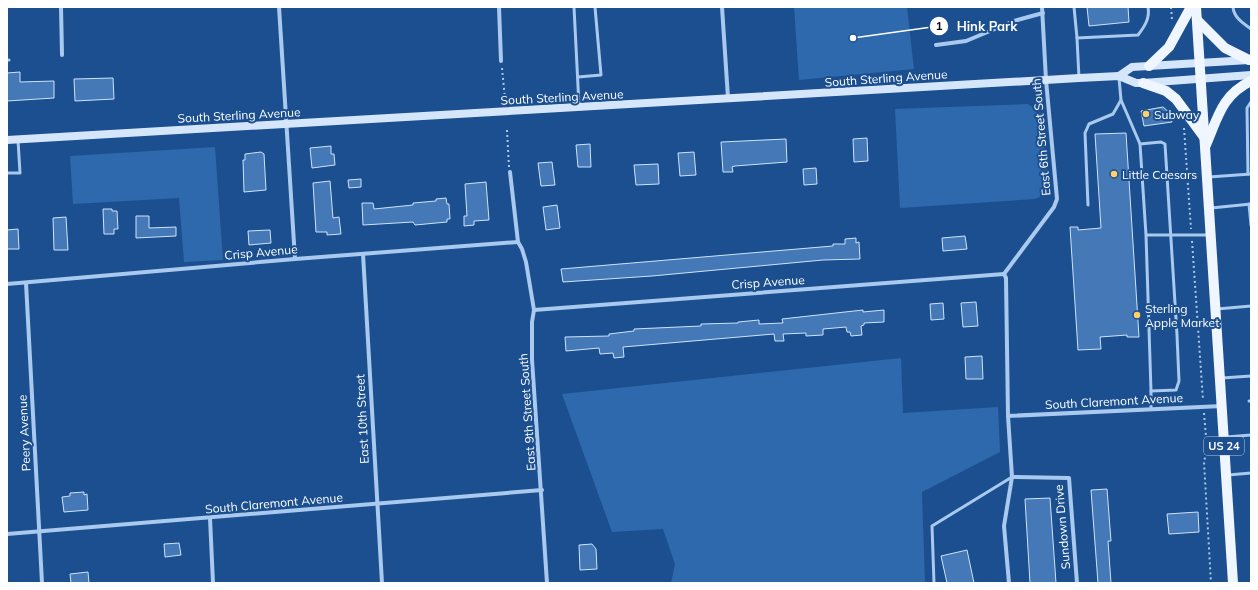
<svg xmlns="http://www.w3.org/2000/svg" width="1258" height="590" viewBox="0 0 1258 590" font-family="Mulish,sans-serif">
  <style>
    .green { fill: #2e69ad }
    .building { fill: #4478b7; stroke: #cfe3fa }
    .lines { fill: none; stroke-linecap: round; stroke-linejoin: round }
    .path { stroke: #a9c9ee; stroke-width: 2; stroke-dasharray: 2 3; stroke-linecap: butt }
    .lane { stroke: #a9c9ee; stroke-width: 3 }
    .street { stroke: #a9c9ee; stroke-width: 4 }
    .secondary { stroke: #d6e6fa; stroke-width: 8 }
    .primary { stroke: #f0f6ff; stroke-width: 10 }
    .poi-dot { fill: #ffd166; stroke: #1b4f8f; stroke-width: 1.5 }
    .labels { text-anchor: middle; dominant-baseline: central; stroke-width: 4; stroke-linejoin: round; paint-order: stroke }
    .shield { fill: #1b4f8f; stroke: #bbcadd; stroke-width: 1 }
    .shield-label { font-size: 11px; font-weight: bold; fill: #fff }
    .street-label { font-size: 12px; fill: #fff; stroke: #1b4f8f }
    .poi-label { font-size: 12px; fill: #fff; stroke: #1b4f8f; text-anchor: start }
    .leader { fill: none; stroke: #fff; stroke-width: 1.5 }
    .callout-dot { fill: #fff; stroke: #1b4f8f; stroke-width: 1.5 }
    .mark-label { font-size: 12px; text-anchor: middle; font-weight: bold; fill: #111 }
    .callout-label { font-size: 13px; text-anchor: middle; font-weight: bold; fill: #fff; stroke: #1b4f8f; stroke-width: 4; stroke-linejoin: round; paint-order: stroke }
  </style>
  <rect width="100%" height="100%" fill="#1b4f8f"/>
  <g class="green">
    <path d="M794 7H907L914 69 799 80Z"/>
    <path d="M1028 104 1041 113 1049 185 1048 193 1035 199 900 208 895 109Z"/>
    <path d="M215 147 223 260 184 262 179 198 73 204 70 156Z"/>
    <path d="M901 358 903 413 998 407 1000 452 922 492 925 583H671L675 564 663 529 612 532 562 394Z"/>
  </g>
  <g class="building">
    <path d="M1087 7H1128L1129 22 1089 26Z"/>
    <path d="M20 72V82L54 81V98L7 101V73Z"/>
    <path d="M113 78 114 99 75 101 74 79Z"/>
    <path d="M1163 107 1171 114 1172 122 1144 126 1141 111Z"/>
    <path d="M1126 133 1139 337H1127V335L1100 337 1101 349 1078 350 1070 227H1078V230L1101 228 1095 134Z"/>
    <path d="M867 138 868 161 854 162 853 139Z"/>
    <path d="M786 139 787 162 735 166 732 167 733 172H723L721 142Z"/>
    <path d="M590 144 591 167H578L576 145Z"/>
    <path d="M331 146V154H334L335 165 312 168 310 148Z"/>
    <path d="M261 152 264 154 266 190 244 192 243 160H245V154Z"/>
    <path d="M694 152 696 175 680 176 678 153Z"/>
    <path d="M552 162 555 185 541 186 538 163Z"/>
    <path d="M658 164 659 184 636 185 634 165Z"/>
    <path d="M816 168 817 184 804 185 803 169Z"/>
    <path d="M361 179V187L349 188 348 180Z"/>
    <path d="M330 181 333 218 339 217 341 234 327 235V232H316L313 183Z"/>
    <path d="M486 182 489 220 474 221V225L464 226V216H467L465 184Z"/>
    <path d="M446 198 447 204H449L450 219H447V222L415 225 413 222 363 225 362 203H373L374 209 413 205V203L436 201V199Z"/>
    <path d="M557 205 560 228 546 230 543 207Z"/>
    <path d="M103 209H112V211H117L118 229H114V234H104Z"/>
    <path d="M136 216H149V228L176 227V236L136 238Z"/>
    <path d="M66 217 68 250H54L53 218Z"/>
    <path d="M18 229 19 249H7V230Z"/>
    <path d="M270 230 271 243 249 245 248 231Z"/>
    <path d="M965 236 967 249 943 251 942 238Z"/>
    <path d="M856 238V243L859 242 860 259 823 260 652 276 563 282 561 269 833 246V244H845V239Z"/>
    <path d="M976 302 978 326 963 327 961 303Z"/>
    <path d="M943 303 944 319 931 320 930 304Z"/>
    <path d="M863 310V312L884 310V322L864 323V325L861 326 862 335 851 336 850 332H847L846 327 823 329V335L806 336V333L783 334 784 341H775L774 334 623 347 624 357 614 358 613 353 600 354 599 348 566 351 565 337 609 336V334L634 331V329L701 326V324L738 323V322L759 320V324L783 323 782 319Z"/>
    <path d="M982 356 983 379H966L965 357Z"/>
    <path d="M1107 489 1111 541H1108L1111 583H1098L1091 490Z"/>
    <path d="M84 492V495L87 494 88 510 64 512 62 497 70 496V493Z"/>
    <path d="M1050 498 1056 583H1030L1025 499Z"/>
    <path d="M1198 512 1199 532 1169 534 1167 514Z"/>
    <path d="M179 543 181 555 165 557 164 544Z"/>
    <path d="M592 544 596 549 597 569 580 570 579 545Z"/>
    <path d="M967 550 974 583H947L941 556Z"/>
    <path d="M88 572 89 583H71L70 574Z"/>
  </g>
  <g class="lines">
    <g class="path">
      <path d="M1171 7 1172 20"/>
      <path d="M502 68 505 99"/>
      <path d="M1184 128 1191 229"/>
      <path d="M507 130 509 167"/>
      <path d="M1192 241 1203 400"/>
      <path d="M1204 413 1207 449 1204 462 1211 583"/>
    </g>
    <g class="lane">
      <path d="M574 7 579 106"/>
      <path d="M1074 7 1077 38"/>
      <path d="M1233 7C1234 18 1243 23 1251 29"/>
      <path d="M7 60H9"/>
      <path d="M578 77 601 75 595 7"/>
      <path d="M1079 78 1077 38 1138 35C1145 26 1150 18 1148 7"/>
      <path d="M1119 78 1121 100 1140 144"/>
      <path d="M7 173H20L18 140"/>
      <path d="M1248 174 1247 108 1251 102"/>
      <path d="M1209 177 1251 174"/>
      <path d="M1249 204 1251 225"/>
      <path d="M1088 205 1085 133 1089 124 1113 114 1121 100"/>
      <path d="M1211 208 1251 204"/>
      <path d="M1146 235 1140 144 1161 142 1165 144 1177 335 1179 381 1176 390 1151 391 1146 235C1167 235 1188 235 1209 235"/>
      <path d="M1217 309 1251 306"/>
      <path d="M1222 378 1251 376"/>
      <path d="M1151 391V409"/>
      <path d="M1249 401H1251"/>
      <path d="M1226 437 1251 435"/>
      <path d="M1228 475 1251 473"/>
      <path d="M934 583 932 526 1012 477"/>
    </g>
    <g class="street">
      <path d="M61 7 62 55"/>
      <path d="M279 7 295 259"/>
      <path d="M499 7 501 61"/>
      <path d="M722 7 728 98"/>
      <path d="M936 45 966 41 1014 21 1043 13"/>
      <path d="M510 172 518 242 522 249 526 262 534 310 532 322V360L547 583"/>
      <path d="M363 254 382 583"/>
      <path d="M26 283 42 583"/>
      <path d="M7 284 295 259 518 242"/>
      <path d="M534 310 1004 274"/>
      <path d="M1008 416 1222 406"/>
      <path d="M1012 477 1008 416 1006 278 1004 274 1054 207 1057 199 1046 80 1042 7"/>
      <path d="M210 518 213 583"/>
      <path d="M7 534 542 490"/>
      <path d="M1009 583 1004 526 1012 477 1069 478 1077 583"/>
    </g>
    <g class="secondary">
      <path d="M1119 76 1132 67 1249 60"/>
      <path d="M7 140 1079 78 1119 76 1136 83H1143L1251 75"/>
    </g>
    <g class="primary">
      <path d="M1196 7 1233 583"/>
      <path d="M1197 20 1225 48 1249 60"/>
      <path d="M1149 66 1169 47 1191 7"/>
      <path d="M1143 83 1166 91 1176 99 1204 137"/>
      <path d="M1206 145C1218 117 1222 95 1251 81"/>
    </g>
  </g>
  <g class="poi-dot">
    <circle cx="1146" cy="114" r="4"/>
    <circle cx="1114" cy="174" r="4"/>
    <circle cx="1137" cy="315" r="4"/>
  </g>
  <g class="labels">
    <rect class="shield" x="1204" y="437" width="40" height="18" rx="3"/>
    <g class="shield-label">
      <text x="1224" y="446">US 24</text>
    </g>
    <g class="street-label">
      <text transform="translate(886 78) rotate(-4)">South Sterling Avenue</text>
      <text transform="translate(562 97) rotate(-3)">South Sterling Avenue</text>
      <text transform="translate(239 115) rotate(-3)">South Sterling Avenue</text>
      <text transform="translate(1041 137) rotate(-95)">East 6th Street South</text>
      <text transform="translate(261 252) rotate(-5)">Crisp Avenue</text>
      <text transform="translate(768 282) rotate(-4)">Crisp Avenue</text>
      <text transform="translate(1114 401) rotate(-3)">South Claremont Avenue</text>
      <text transform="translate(527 412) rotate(-94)">East 9th Street South</text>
      <text transform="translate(362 419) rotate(-93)">East 10th Street</text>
      <text transform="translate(24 433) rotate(-93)">Peery Avenue</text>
      <text transform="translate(274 503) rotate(-5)">South Claremont Avenue</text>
      <text transform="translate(1062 527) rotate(-95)">Sundown Drive</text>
    </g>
    <g class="poi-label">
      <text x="1154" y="114">Subway</text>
      <text x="1122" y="174">Little Caesars</text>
      <text x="1145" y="308">Sterling<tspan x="1145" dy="14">Apple Market</tspan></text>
    </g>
  </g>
  <path class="leader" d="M853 38L939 26"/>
  <g class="callout-dot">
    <circle cx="853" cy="38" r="4"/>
    <circle cx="939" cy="26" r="10"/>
  </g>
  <g class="mark-label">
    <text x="939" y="30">1</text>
  </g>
  <g class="callout-label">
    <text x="987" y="31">Hink Park</text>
  </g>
  <rect width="1258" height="590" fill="none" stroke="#ffffff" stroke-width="16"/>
</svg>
